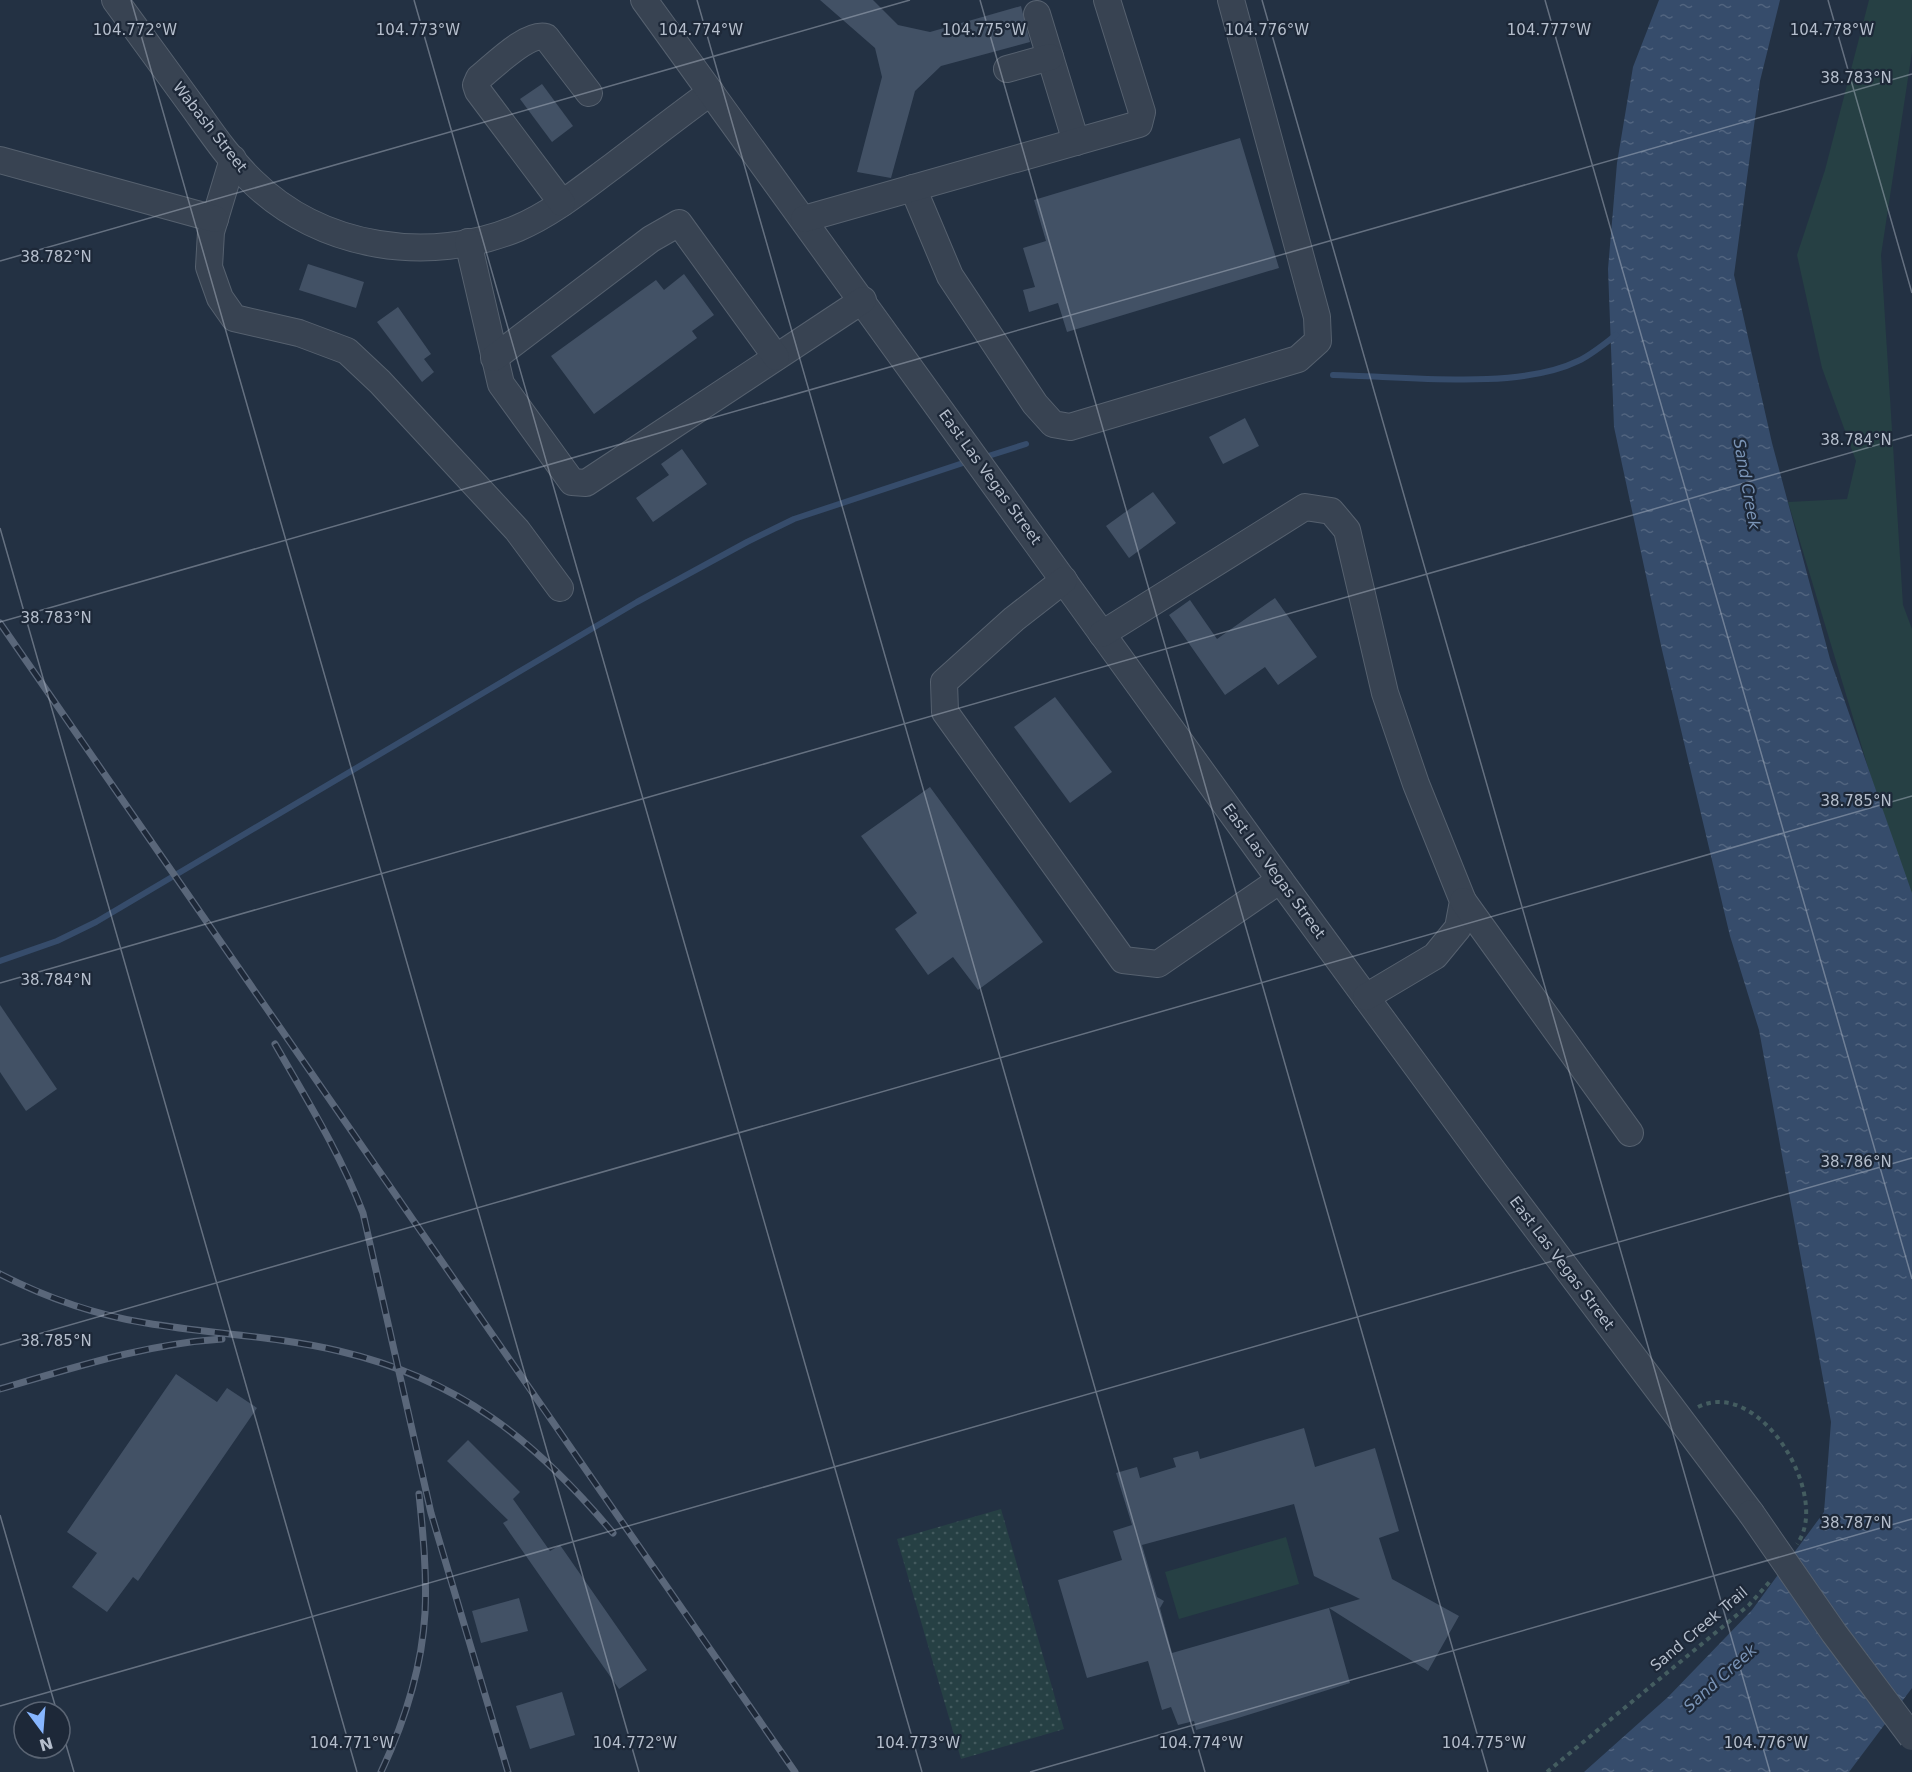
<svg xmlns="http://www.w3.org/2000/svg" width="1912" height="1772" viewBox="0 0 1912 1772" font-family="'DejaVu Sans',sans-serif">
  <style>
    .grass { fill: #264044 }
    .park { fill: url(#park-dots) }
    .water { fill: url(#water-ripples) }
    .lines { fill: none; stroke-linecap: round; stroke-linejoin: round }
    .stream { stroke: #364c6b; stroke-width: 6 }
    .building { fill: #425165; fill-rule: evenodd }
    .minor-casing { stroke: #56616f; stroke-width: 28 }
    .path { stroke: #445d60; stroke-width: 4; stroke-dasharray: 4.5 4.5; stroke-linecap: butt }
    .minor { stroke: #384352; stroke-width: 26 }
    .rail-casing { stroke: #5a677a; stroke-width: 7 }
    .rail { stroke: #1d2838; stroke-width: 4.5; stroke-dasharray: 14; stroke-linecap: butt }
    .minor-bridge-casing { stroke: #56616f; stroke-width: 28; stroke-linecap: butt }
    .minor-bridge { stroke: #384352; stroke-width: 26 }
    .ticks { fill: none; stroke: #b5becc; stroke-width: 1.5; stroke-opacity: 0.45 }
    .labels { text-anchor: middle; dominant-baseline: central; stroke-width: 4.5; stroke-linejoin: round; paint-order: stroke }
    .street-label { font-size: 15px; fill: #b5becc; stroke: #1d2838 }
    .water-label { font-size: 16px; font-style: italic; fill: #7a94b6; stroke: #1d2838 }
    .ticks-label { font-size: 15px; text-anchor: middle; fill: #b5becc; stroke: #1d2838; stroke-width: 4.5; stroke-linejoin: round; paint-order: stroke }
  </style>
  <defs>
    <pattern id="park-dots" width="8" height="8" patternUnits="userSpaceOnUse" patternTransform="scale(1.5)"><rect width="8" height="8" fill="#264044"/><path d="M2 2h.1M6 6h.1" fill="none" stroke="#435a5e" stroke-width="1.8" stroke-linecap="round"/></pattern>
    <pattern id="water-ripples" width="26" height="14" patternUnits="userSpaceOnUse" patternTransform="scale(1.5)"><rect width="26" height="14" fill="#364c6b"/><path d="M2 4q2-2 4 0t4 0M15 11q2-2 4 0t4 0" fill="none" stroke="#51647f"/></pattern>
  </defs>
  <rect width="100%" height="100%" fill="#233143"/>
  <g class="grass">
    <path d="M1869 0H1912V52L1881 255 1903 605 1912 629V897L1870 774 1788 502 1847 499 1856 461 1822 368 1797 255 1825 170Z"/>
    <path d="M1286 1537 1299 1584 1179 1619 1165 1572Z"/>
  </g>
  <path class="park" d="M1001 1509 1064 1729 961 1759 897 1539Z"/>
  <path class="water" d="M1659 0H1780L1760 81 1734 275 1772 443 1830 659 1912 893V1688L1849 1772H1584L1668 1697 1752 1610 1824 1512 1831 1422 1759 1030 1730 936 1662 650 1614 427 1608 269 1617 163 1633 67Z"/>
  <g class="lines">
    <g class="stream">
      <path d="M1333 375C1401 376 1517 391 1578 361 1591 355 1604 344 1616 335"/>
      <path d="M982 458 1026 444"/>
      <path d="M0 961 57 941 96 922 637 602 747 542 794 519 969 461"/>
    </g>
  </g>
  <g class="building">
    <path d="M820 0H873L898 25 930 32 1021 6 1030 42 941 66 915 91 891 178 857 172 882 77 875 48Z"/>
    <path d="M542 84 573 126 552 142 520 99Z"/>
    <path d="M1240 138 1279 268 1067 332 1058 303 1029 312 1023 290 1035 287 1023 248 1046 241 1034 200Z"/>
    <path d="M308 264 364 282 356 308 299 290Z"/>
    <path d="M684 274 714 315 692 331 697 338 594 414 551 356 656 280 664 290Z"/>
    <path d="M398 307 431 354 424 359 434 372 422 382 377 322Z"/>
    <path d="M1245 418 1259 446 1223 464 1209 437Z"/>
    <path d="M682 449 707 484 653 522 636 498 669 475 661 464Z"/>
    <path d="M1153 492 1176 523 1129 558 1106 526Z"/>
    <path d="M1275 598 1317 657 1278 685 1265 667 1225 695 1169 615 1190 600 1217 639Z"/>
    <path d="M1055 697 1112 772 1070 803 1014 727Z"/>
    <path d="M930 787 1043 942 978 990 953 957 928 975 895 929 917 913 861 836Z"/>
    <path d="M0 1005 57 1089 26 1111 0 1072Z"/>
    <path d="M176 1374 217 1402 227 1388 257 1408 138 1581 133 1577 107 1612 72 1587 97 1553 67 1532Z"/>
    <path d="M1304 1428 1315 1467 1375 1448 1399 1531 1379 1538 1392 1579 1459 1616 1428 1671 1329 1608 1350 1683 1238 1718 1196 1730 1194 1721 1178 1725 1171 1707 1162 1710 1148 1661 1087 1678 1058 1580 1122 1560 1113 1531 1132 1525 1116 1473 1137 1467 1140 1478 1176 1467 1173 1458 1198 1451 1200 1459ZM1294 1504 1314 1576 1360 1599 1172 1653 1160 1608 1164 1601 1157 1597 1142 1545Z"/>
    <path d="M468 1440 520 1492 513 1499 550 1551 560 1545 647 1670 619 1689 503 1523 508 1520 447 1461Z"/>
    <path d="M519 1598 528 1631 481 1643 472 1611Z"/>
    <path d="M562 1692 575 1735 530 1749 516 1706Z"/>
  </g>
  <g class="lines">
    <g class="minor-casing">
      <g id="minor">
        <path d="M115 0C141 36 167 71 193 107 211 132 229 159 252 181 321 249 430 265 518 228 553 213 583 188 613 166 646 141 678 116 711 92"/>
        <path d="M644 0 1280 880 1494 1172 1751 1513"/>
        <path d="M1037 14 1076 142"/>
        <path d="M1007 69 1050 57"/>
        <path d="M233 159 211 232 209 267 220 298 234 318 299 333 347 351 380 382 517 530 560 588"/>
        <path d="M0 160 215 219"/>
        <path d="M913 188 950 276 1035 404 1053 424 1070 427 1298 359 1318 341 1317 317 1231 0"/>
        <path d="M562 203 478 91 476 85 479 78C494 66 527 32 546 37L589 93"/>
        <path d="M804 219 1139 124 1142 112 1107 0"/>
        <path d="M468 242 501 384 572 482 586 483 863 300"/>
        <path d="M494 358 651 239 679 223 776 357"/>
        <path d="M1064 580 1014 619 944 682 945 712 1123 960 1158 964 1280 880"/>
        <path d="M1102 634 1305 507 1331 511 1347 530 1385 693 1416 784 1463 901 1458 928 1435 956 1366 997"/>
        <path d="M1463 901 1630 1133"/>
      </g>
    </g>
    <g class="path">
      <path d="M1698 1407C1760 1376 1832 1497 1797 1544"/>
      <path d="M1547 1772 1749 1605 1772 1579"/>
    </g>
    <use href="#minor" class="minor"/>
    <g class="rail-casing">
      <g id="rail">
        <path d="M0 623 795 1772"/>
        <path d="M275 1044C307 1100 340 1153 363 1213L431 1513 508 1772"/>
        <path d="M0 1274C45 1297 96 1315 146 1323 210 1334 276 1336 339 1351 459 1379 535 1440 613 1533"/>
        <path d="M0 1389C73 1368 145 1344 222 1339"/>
        <path d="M381 1772C404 1723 422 1667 425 1613 427 1574 423 1533 419 1494"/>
      </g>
    </g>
    <use href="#rail" class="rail"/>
    <g class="minor-bridge-casing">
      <path id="minor-bridge" d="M1751 1513 1834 1633 1912 1737"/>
    </g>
    <use href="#minor-bridge" class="minor-bridge"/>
  </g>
  <path class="ticks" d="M131 0 639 1772M414 0 922 1772M697 0 1205 1772M980 0 1488 1772M1262 0 1770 1772M1545 0 1912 1279M1828 0 1912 293M0 261 910 0M0 528 357 1772M0 622 1912 74M0 983 1912 435M0 1345 1912 796M0 1515 57 1712M0 1706 1912 1158M60 1724 74 1772M1030 1772 1912 1519"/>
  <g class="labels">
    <g class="street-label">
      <text transform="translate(210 127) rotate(52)">Wabash Street</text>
      <text transform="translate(990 477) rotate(54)">East Las Vegas Street</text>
      <text transform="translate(1274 871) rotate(54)">East Las Vegas Street</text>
      <text transform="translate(1562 1263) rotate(53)">East Las Vegas Street</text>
      <text transform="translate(1699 1629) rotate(-40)">Sand Creek Trail</text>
    </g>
    <g class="water-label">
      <text transform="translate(1747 484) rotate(80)">Sand Creek</text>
      <text transform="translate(1720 1678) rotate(-42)">Sand Creek</text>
    </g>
  </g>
  <g class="ticks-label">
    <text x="135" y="35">104.772°W</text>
    <text x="418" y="35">104.773°W</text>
    <text x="701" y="35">104.774°W</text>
    <text x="984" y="35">104.775°W</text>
    <text x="1267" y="35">104.776°W</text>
    <text x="1549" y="35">104.777°W</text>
    <text x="1832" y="35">104.778°W</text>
    <text x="1856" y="83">38.783°N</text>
    <text x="56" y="262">38.782°N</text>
    <text x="1856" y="445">38.784°N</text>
    <text x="56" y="623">38.783°N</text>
    <text x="1856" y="806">38.785°N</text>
    <text x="56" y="985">38.784°N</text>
    <text x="1856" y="1167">38.786°N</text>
    <text x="56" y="1346">38.785°N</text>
    <text x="1856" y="1528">38.787°N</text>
    <text x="352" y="1748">104.771°W</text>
    <text x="635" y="1748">104.772°W</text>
    <text x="918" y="1748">104.773°W</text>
    <text x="1201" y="1748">104.774°W</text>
    <text x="1484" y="1748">104.775°W</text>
    <text x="1766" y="1748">104.776°W</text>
  </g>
  <g transform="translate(42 1730) rotate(164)"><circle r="28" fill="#1d2838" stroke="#5a6473" stroke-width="1.5"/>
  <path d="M0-4.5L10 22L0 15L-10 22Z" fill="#87b6ff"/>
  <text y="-9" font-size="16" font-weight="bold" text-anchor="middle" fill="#b5becc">N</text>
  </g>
</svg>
